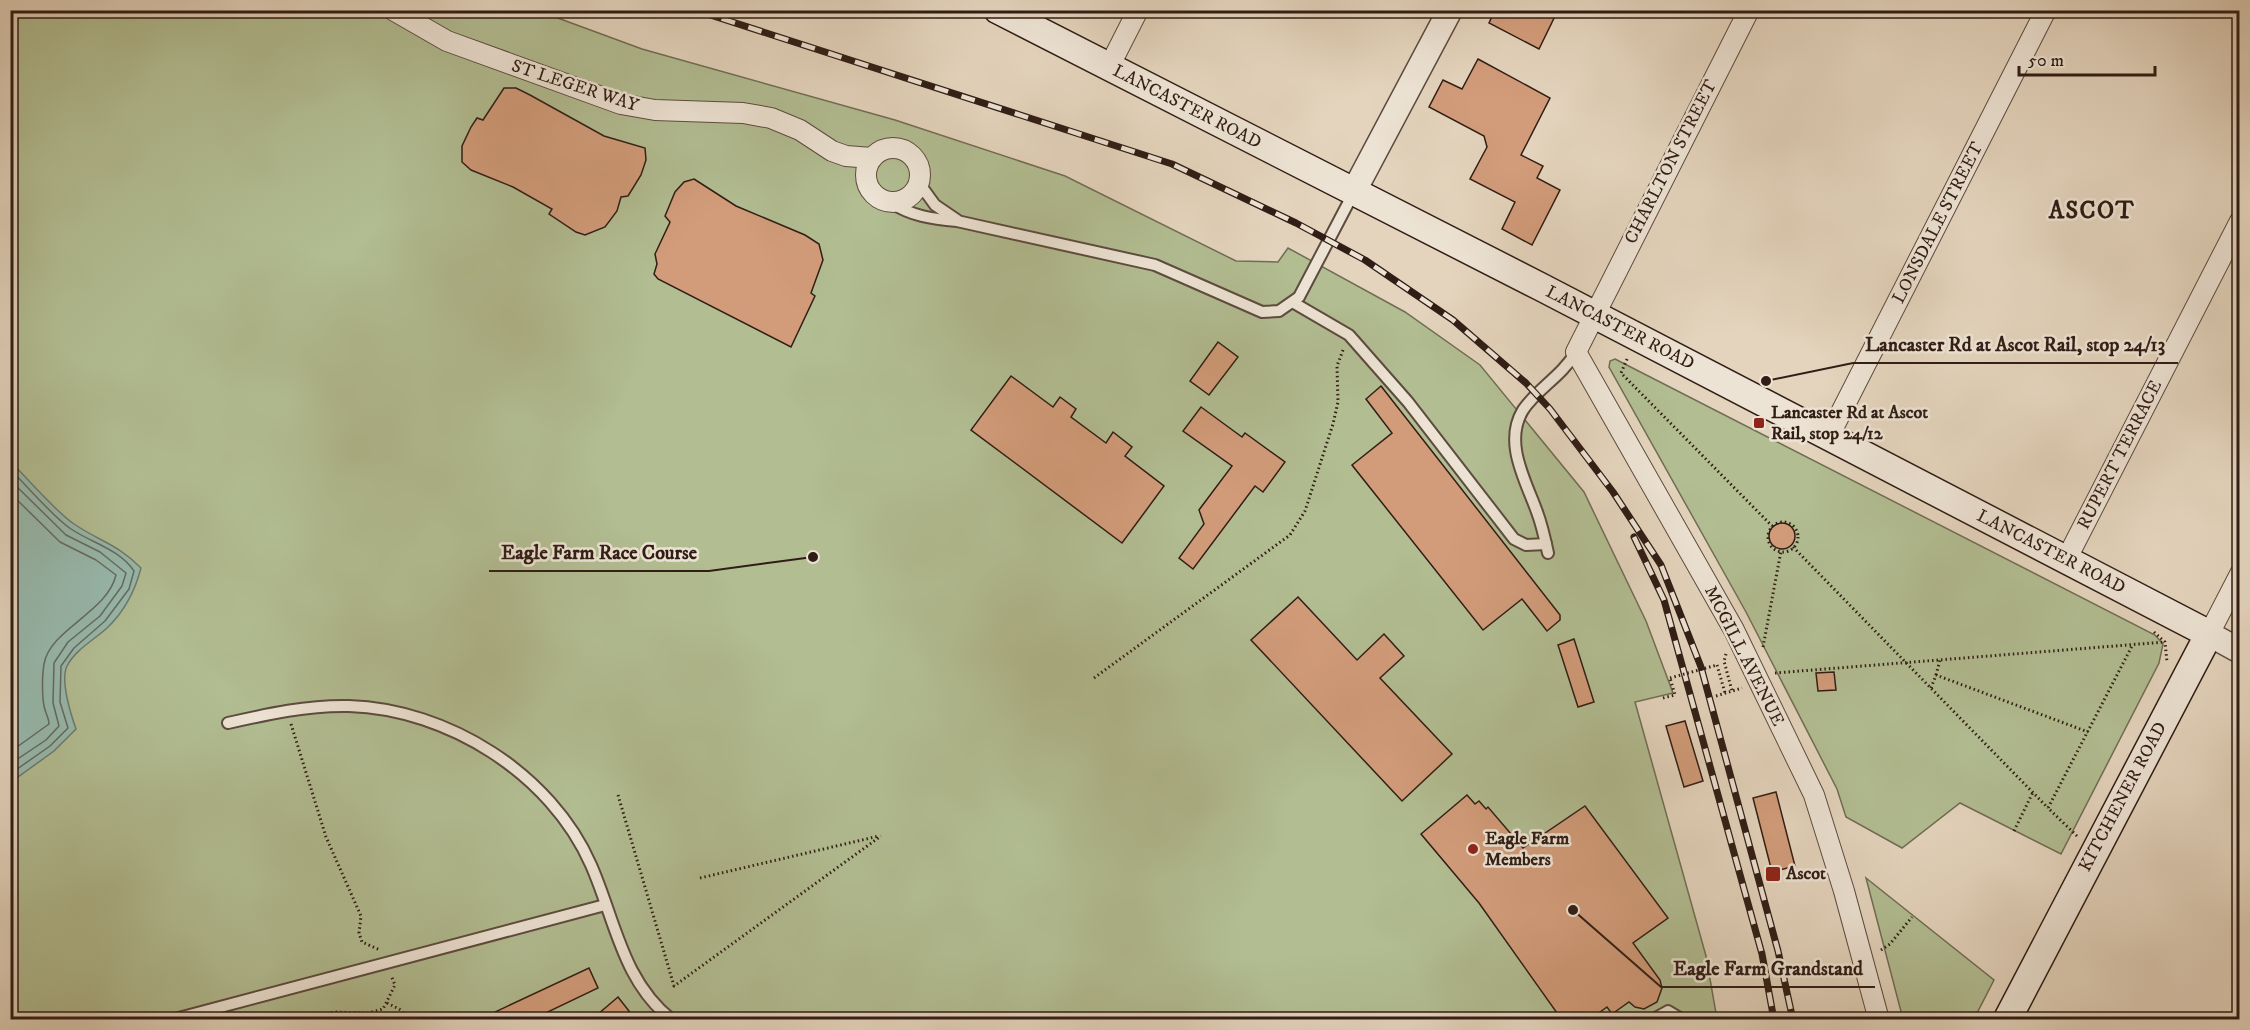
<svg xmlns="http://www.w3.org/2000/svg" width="2250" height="1030" viewBox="0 0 2250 1030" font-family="'IM FELL DW Pica',serif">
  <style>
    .green { fill: #b2bd92; stroke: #716d54; stroke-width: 1.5 }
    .water { fill: #97b9ac; stroke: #6e7b70; stroke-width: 1.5 }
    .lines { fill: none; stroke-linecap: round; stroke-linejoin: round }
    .shore { stroke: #646b60; stroke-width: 1.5 }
    .building { fill: #d29c7a; stroke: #301d15; stroke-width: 1.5 }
    .service-casing { stroke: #5d4b3f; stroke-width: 14 }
    .minor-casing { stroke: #5d4b3f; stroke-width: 22 }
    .tertiary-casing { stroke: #5d4b3f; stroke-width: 27 }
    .secondary-casing { stroke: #301d15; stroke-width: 30 }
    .path { stroke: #301d15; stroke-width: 3; stroke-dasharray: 1.5 3; stroke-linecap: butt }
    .service { stroke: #ede3d4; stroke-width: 10 }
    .minor { stroke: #ede3d4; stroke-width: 20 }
    .tertiary { stroke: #ede3d4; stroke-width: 24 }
    .secondary { stroke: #ede3d4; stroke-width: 27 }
    .rail-casing { stroke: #301d15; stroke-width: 7 }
    .rail { stroke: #ede3d4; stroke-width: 4.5; stroke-dasharray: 14; stroke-linecap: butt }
    .path-bridge { stroke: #301d15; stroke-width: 3; stroke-dasharray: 1.5 3; stroke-linecap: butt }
    .poi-dot { fill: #8f2418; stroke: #ede3d4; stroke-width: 2 }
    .labels { text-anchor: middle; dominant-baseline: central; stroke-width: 5; stroke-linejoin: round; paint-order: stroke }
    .street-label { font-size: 18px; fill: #301d15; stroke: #ede3d4 }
    .poi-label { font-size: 18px; font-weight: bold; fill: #301d15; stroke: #ede3d4; text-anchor: start }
    .district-label { font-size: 24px; font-weight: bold; letter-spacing: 1.5px; fill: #301d15; stroke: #ede3d4 }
    .leader { fill: none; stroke: #301d15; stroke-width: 2 }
    .callout-dot { fill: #301d15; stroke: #ede3d4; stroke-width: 2 }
    .callout-label { font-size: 20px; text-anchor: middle; font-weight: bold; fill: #301d15; stroke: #ede3d4; stroke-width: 5; stroke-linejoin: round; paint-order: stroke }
  </style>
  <rect width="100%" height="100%" fill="#e4d4bd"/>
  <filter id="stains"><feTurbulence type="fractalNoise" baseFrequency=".00333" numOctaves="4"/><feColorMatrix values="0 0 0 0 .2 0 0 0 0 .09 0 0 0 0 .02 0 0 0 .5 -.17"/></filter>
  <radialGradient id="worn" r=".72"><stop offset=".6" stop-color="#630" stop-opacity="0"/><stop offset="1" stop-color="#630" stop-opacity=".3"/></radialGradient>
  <g class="green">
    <path d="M536 10 642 49 895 120 1065 176 1236 261 1278 262 1288 248 1405 312 1480 365 1584 492 1646 621 1673 693 1635 702 1706 956 1717 1019 11 1020V11Z"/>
    <path d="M1615 359 2155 635 2163 644 2159 663 2061 854 1960 803 1902 848 1846 817 1837 789 1746 612 1609 367 1610 361Z"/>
    <path d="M1866 878 1994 980 1974 1019H1903Z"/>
  </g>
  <path class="water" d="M10 461C27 478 56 512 74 524 99 541 119 545 141 568 135 591 125 611 107 628 94 640 76 649 67 666 60 680 71 715 76 729L54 751 11 782Z"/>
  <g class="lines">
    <g class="shore">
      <path d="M10 469C27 486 53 517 71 529 92 543 119 549 134 571L129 589 105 621 74 648 61 666 60 702 68 728 50 746 10 774"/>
      <path d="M10 480 66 535 100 552 126 573 122 586 100 616 68 642 54 663 53 703 59 726 46 740 10 764"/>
      <path d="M10 493 60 542 96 560 116 575C107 613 50 629 44 664 42 676 42 695 44 706 45 712 49 718 49 724L10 752"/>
    </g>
  </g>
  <g class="building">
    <path d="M1495 10H1558L1539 49 1489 23Z"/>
    <path d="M1478 59 1550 98 1521 155 1543 166 1537 178 1560 190 1532 245 1502 229 1515 202 1470 179 1487 147 1484 136 1429 107 1443 80 1462 89Z"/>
    <path d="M504 88H516L530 95 604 136 645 148 646 160 641 175 628 196 621 197 617 211 605 227 585 235 576 232 549 214 552 209 513 187 471 170 462 162V146L471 127 477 118 483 120Z"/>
    <path d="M694 179 736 206 805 235 819 244 823 260 811 293 815 296 791 347 658 279 654 274 657 264 655 254 670 222 665 216 675 192 684 182Z"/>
    <path d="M1218 342 1238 357 1209 395 1190 381Z"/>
    <path d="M1011 376 1053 407 1060 397 1076 409 1071 417 1106 443 1113 432 1132 447 1125 456 1164 486 1122 543 971 430Z"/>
    <path d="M1381 386 1560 615V620L1547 631 1522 599 1483 630 1352 465 1392 433 1366 399Z"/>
    <path d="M1201 407 1242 437 1245 433 1285 462 1263 492 1255 486 1193 569 1179 558 1204 524 1199 510 1232 466 1183 431Z"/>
    <circle cx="1782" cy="536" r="13"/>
    <path d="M1298 597 1357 660 1384 634 1404 656 1380 678 1452 754 1402 801 1251 640Z"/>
    <path d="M1574 639 1594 702 1578 707 1558 645Z"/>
    <path d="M1834 672 1836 690 1818 691 1816 673Z"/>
    <path d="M1685 721 1703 781 1684 787 1666 726Z"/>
    <path d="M1776 792 1795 866 1772 872 1753 798Z"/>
    <path d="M1467 795 1475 804 1479 801 1486 809 1488 807 1523 848 1585 806 1668 918 1633 943 1660 980 1662 988 1657 1002 1644 1009 1635 1007 1629 1002 1612 1014 1607 1007 1589 1020H1562L1479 903 1421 834Z"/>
    <path d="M589 968 598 988 531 1020H478Z"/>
    <path d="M618 997 636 1020H591Z"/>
  </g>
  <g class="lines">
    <g class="service-casing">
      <g id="service">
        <path d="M919 183 935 205 957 220"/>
        <path d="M890 202C911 216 932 219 957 221L1155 265 1262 312 1279 311 1299 297 1354 192"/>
        <path d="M1294 303 1349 335 1408 402 1514 539 1526 545 1546 544"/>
        <path d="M1548 553C1545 539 1542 525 1537 512 1526 481 1503 443 1523 410 1537 389 1562 376 1576 352"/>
        <path d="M228 723C268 714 308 705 349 706 448 709 551 774 591 865 615 919 622 981 672 1020"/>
        <path d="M171 1020 605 905"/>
        <path d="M1652 1020 1668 1011 1683 1020"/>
      </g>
    </g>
    <g class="minor-casing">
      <g id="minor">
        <path d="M393 10 447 41 621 104 655 110 743 113 771 118 800 130 832 151 846 156 872 158"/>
        <path d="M1749 10 1576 352 1734 630 1814 795 1844 891 1879 1020"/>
        <path d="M1109 67 1138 10"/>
        <circle cx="893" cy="175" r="27"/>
        <path d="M1829 436 2046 10"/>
        <path d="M2066 560 2240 221"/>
        <path d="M2209 634 2240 574"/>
      </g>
    </g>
    <g class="tertiary-casing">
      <g id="tertiary">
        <path d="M1354 191 1450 10"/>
        <path d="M2209 634 2240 651"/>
      </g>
    </g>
    <g class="secondary-casing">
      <path id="secondary" d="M998 10 1541 287 2209 634 2007 1020"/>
    </g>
    <g class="path">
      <path d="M1627 359 1621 373 1772 526"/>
      <circle cx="1783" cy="537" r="15"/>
      <path d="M1793 547 2048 808"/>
      <path d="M2154 632 2165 642 2167 662"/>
      <path d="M1763 647 1781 551"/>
      <path d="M1726 654 1724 661 1732 691"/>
      <path d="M1717 665 1725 693"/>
      <path d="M1775 673 2165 642"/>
      <path d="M1936 675 1940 660"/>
      <path d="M1094 678 1290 535 1305 511 1333 424 1338 402 1337 366 1343 350"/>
      <path d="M1931 688 1936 675 2088 732"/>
      <path d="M1716 696 1742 688"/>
      <path d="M1663 698 1675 695 1670 678"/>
      <path d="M291 724 326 837 361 916 359 933 362 942 380 950"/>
      <path d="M618 795 674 986 881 836"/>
      <path d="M2014 831 2033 792"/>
      <path d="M2077 836 2048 808 2132 646"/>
      <path d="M700 878 879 836"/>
      <path d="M1881 950 1890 944 1912 917"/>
      <path d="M387 1003 401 1010 409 1020"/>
      <path d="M310 1020 333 1012 368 1013 383 1009 395 985 391 975"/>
    </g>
    <use href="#service" class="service"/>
    <use href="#minor" class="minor"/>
    <use href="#tertiary" class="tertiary"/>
    <use href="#secondary" class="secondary"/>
    <g class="rail-casing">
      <g id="rail">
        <path d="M695 10 1172 164 1296 223 1365 260 1453 320 1526 383 1550 409 1613 492 1661 565 1701 667 1778 951 1793 1020"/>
        <path d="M1634 537 1664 600 1762 954 1774 1020"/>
      </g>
    </g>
    <use href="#rail" class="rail"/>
    <path class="path-bridge" d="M1670 678 1717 665"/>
  </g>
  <g class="poi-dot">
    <rect x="1753" y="417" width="12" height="12" rx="3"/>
    <circle cx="1473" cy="849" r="6"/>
    <rect x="1765" y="866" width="16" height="16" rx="3"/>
  </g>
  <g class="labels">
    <g class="street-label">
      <text transform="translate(575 86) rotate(18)">ST LEGER WAY</text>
      <text transform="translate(1187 107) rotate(27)">LANCASTER ROAD</text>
      <text transform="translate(1671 162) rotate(-63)">CHARLTON STREET</text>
      <text transform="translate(1938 223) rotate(-63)">LONSDALE STREET</text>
      <text transform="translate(1620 328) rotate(27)">LANCASTER ROAD</text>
      <text transform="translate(2120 455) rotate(-63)">RUPERT TERRACE</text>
      <text transform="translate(2051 552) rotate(27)">LANCASTER ROAD</text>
      <text transform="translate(1744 656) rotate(63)">MCGILL AVENUE</text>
      <text transform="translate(2123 797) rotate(-62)">KITCHENER ROAD</text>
    </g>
    <g class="poi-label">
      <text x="1771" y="413">Lancaster Rd at Ascot<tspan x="1771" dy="21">Rail, stop 24/12</tspan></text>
      <text x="1485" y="839">Eagle Farm<tspan x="1485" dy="21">Members</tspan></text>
      <text x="1786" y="874">Ascot</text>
    </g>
    <g class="district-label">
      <text x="2092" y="211">ASCOT</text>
    </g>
  </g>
  <path class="leader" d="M1766 381L1853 363H2178M813 557L709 571H489M1573 910L1661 987H1875"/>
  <g class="callout-dot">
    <circle cx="1766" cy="381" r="6"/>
    <circle cx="813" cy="557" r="6"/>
    <circle cx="1573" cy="910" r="6"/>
  </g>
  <g class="callout-label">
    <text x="2015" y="351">Lancaster Rd at Ascot Rail, stop 24/13</text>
    <text x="599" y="559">Eagle Farm Race Course</text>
    <text x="1768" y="975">Eagle Farm Grandstand</text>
  </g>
  <rect width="2250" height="1030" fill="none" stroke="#e4d4bd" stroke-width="36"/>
  <rect x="12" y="12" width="2226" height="1006" fill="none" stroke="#301d15" stroke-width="3"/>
  <rect x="18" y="18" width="2214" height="994" fill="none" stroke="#301d15" stroke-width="1.5"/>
  <path d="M2019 66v9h136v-9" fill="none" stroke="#301d15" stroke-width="3"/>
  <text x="2028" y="66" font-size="18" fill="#301d15" stroke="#ede3d4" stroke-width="4.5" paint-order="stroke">50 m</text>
  <rect width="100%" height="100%" filter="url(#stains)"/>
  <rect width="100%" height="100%" fill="url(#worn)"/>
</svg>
